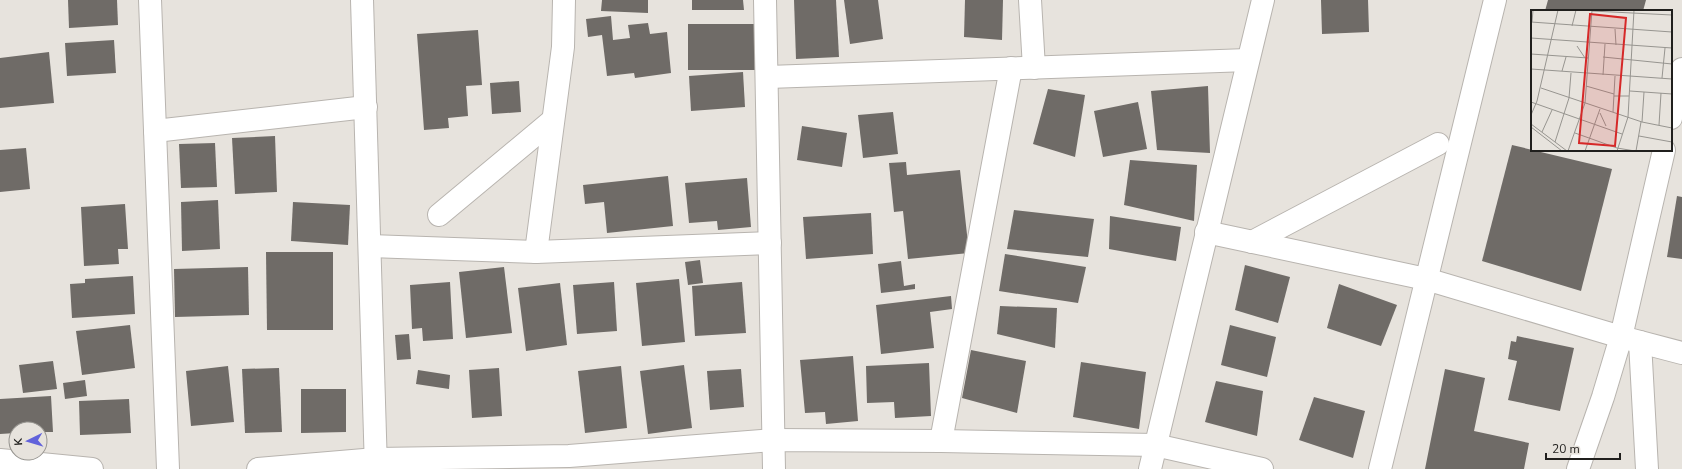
<svg xmlns="http://www.w3.org/2000/svg" width="1682" height="469" viewBox="0 0 1682 469" font-family="'Nunito Sans',sans-serif">
  <style>
    .building { fill: #6f6b67 }
    .lines { fill: none; stroke-linecap: round; stroke-linejoin: round }
    .minor-casing { stroke: #b8b4af; stroke-width: 24 }
    .minor { stroke: #fff; stroke-width: 22 }
    .inset-road { fill: none; stroke: #979590; stroke-width: 1 }
    .view { fill: #d62828; fill-opacity: 0.15; stroke: #d62828; stroke-width: 2 }
    .inset-edge { fill: none; stroke: #201f1d; stroke-width: 2 }
  </style>
  <rect width="100%" height="100%" fill="#e7e3dd"/>
  <g class="building">
    <path d="M68 0H117L118 25 69 28Z"/>
    <path d="M602 0H648V13L601 11Z"/>
    <path d="M692 0H743L744 10H692Z"/>
    <path d="M794 0H836L839 57 796 59Z"/>
    <path d="M844 0H878L883 39 850 44Z"/>
    <path d="M965 0H1003L1002 40 964 37Z"/>
    <path d="M1321 0H1368L1369 32 1322 34Z"/>
    <path d="M1548 0H1646L1643 11H1545Z"/>
    <path d="M611 16 613 40 630 38 628 25 648 23 650 34 667 32 671 73 635 78 634 73 607 76 602 35 588 37 586 19Z"/>
    <rect x="688" y="24" width="69" height="46"/>
    <path d="M478 30 482 85 466 86 468 116 448 118 449 128 424 130 417 34Z"/>
    <path d="M114 40 116 73 67 76 65 43Z"/>
    <path d="M49 52 54 103 0 108V58Z"/>
    <path d="M743 72 745 107 691 111 689 76Z"/>
    <path d="M519 81 521 112 492 114 490 83Z"/>
    <path d="M1208 86 1210 153 1157 150 1151 91Z"/>
    <path d="M1048 89 1085 95 1075 157 1033 144Z"/>
    <path d="M1138 102 1147 149 1103 157 1094 111Z"/>
    <path d="M893 112 898 154 863 158 858 115Z"/>
    <path d="M802 126 847 133 842 167 797 160Z"/>
    <path d="M275 136 277 192 235 194 232 138Z"/>
    <path d="M215 143 217 187 181 188 179 144Z"/>
    <path d="M1512 145 1612 169 1581 291 1482 261Z"/>
    <path d="M26 148 30 189 0 192V150Z"/>
    <path d="M1130 160 1197 165 1194 221 1124 205Z"/>
    <path d="M906 162 907 175 960 170 969 253 908 259 903 211 894 212 889 163Z"/>
    <path d="M668 176 673 226 607 233 604 202 585 204 583 185Z"/>
    <path d="M747 178 751 227 718 230 717 221 689 223 685 183Z"/>
    <path d="M1677 196 1682 197V259L1667 257Z"/>
    <path d="M218 200 220 249 182 251 181 202Z"/>
    <path d="M293 202 350 205 348 245 291 241Z"/>
    <path d="M125 204 128 249H118L119 264 84 266 81 207Z"/>
    <path d="M1014 210 1094 219 1088 257 1007 249Z"/>
    <path d="M871 213 873 254 806 259 803 217Z"/>
    <path d="M1110 216 1181 227 1176 261 1109 249Z"/>
    <path d="M266 252H333V330H267Z"/>
    <path d="M1005 254 1086 267 1078 303 999 291Z"/>
    <path d="M700 260 703 283 688 285 685 262Z"/>
    <path d="M901 261 904 286 915 284V289L881 293 878 264Z"/>
    <path d="M1245 265 1290 277 1278 323 1235 310Z"/>
    <path d="M248 267 249 315 175 317 174 269Z"/>
    <path d="M504 267 512 333 466 338 459 272Z"/>
    <path d="M133 276 135 314 72 318 70 284 85 283V279Z"/>
    <path d="M679 279 685 342 642 346 636 283Z"/>
    <path d="M450 282 453 339 423 341 422 328 412 329 410 285Z"/>
    <path d="M614 282 617 331 577 334 573 285Z"/>
    <path d="M742 282 746 333 695 336 692 286Z"/>
    <path d="M560 283 567 345 526 351 518 288Z"/>
    <path d="M1339 284 1397 305 1381 346 1327 328Z"/>
    <path d="M951 296 952 309 930 312 934 348 881 354 876 305Z"/>
    <path d="M1000 306 1057 308 1055 348 997 334Z"/>
    <path d="M130 325 135 368 82 375 76 331Z"/>
    <path d="M1230 325 1276 337 1267 377 1221 365Z"/>
    <path d="M409 334 411 359 397 360 395 335Z"/>
    <path d="M1517 336 1574 348 1560 411 1508 400 1517 361 1508 359 1511 341 1516 342Z"/>
    <path d="M971 350 1026 361 1017 413 962 398Z"/>
    <path d="M853 356 858 421 826 424 825 412 805 413 800 360Z"/>
    <path d="M53 361 57 389 23 393 19 365Z"/>
    <path d="M1081 362 1146 372 1139 429 1073 417Z"/>
    <path d="M929 363 931 416 895 418 894 402 867 403 866 366Z"/>
    <path d="M684 365 692 428 648 434 640 371Z"/>
    <path d="M228 366 234 422 191 426 186 371Z"/>
    <path d="M621 366 627 428 585 433 578 371Z"/>
    <path d="M279 368 282 432 245 433 242 369Z"/>
    <path d="M499 368 502 416 472 418 469 370Z"/>
    <path d="M741 369 744 407 710 410 707 371Z"/>
    <path d="M1445 369 1485 378 1474 431 1529 443 1524 469H1425Z"/>
    <path d="M418 370 450 375 449 389 416 384Z"/>
    <path d="M85 380 87 396 65 399 63 383Z"/>
    <path d="M1216 381 1263 391 1257 436 1205 422Z"/>
    <path d="M301 389H346V432L301 433Z"/>
    <path d="M51 396 53 432H40V429H16V433L0 434V399Z"/>
    <path d="M1314 397 1365 411 1353 458 1299 440Z"/>
    <path d="M129 399 131 433 80 435 79 401Z"/>
  </g>
  <g class="lines">
    <g class="minor-casing">
      <g id="minor">
        <path d="M150 0 168 469"/>
        <path d="M362 0 376 469"/>
        <path d="M765 0 774 469"/>
        <path d="M1030 0 1034 68"/>
        <path d="M768 77 1248 60"/>
        <path d="M1671 118 1682 69"/>
        <path d="M155 131 366 107"/>
        <path d="M439 215 553 120"/>
        <path d="M1206 232 1426 279 1621 337 1682 353"/>
        <path d="M1252 242 1438 144"/>
        <path d="M370 246 536 252 770 243"/>
        <path d="M536 252 563 47 564 0"/>
        <path d="M1640 342 1647 469"/>
        <path d="M941 441 1011 68"/>
        <path d="M0 460 92 469"/>
        <path d="M258 469 376 459 569 456 773 440 941 441 1155 445 1262 469"/>
        <path d="M1150 469 1263 0"/>
        <path d="M1380 469 1495 0"/>
        <path d="M1578 469 1603 397 1621 337 1664 150"/>
      </g>
    </g>
    <use href="#minor" class="minor"/>
  </g>
  <g transform="translate(1531 10)">
    <rect width="141" height="141" fill="#e7e3dd"/>
    <path class="inset-road" d="M61 1 141 5M0 12 141 22M1 12 2 0M41 16 45 0M84 19 85 35M0 28 141 38M46 36 54 48M0 44 57 48M72 47 141 54M0 59 141 69M31 61 35 47M72 65 74 34M131 68 134 38M55 76 83 84M10 78 111 112 141 118M99 81 141 84M83 86H98M0 92 91 124M82 102 84 66M69 103 75 116M0 105 6 91 27 0M111 112 113 82M0 114 36 141M128 115 130 83M0 117 31 141M11 122 21 100M44 123 86 138 104 141M108 126 141 132M24 132 38 88 40 63M37 141 54 93 61 0M54 141 69 99M86 141 97 107 103 0M105 141 110 112"/>
    <path class="view" d="M59 4 95 8 84 136 48 133Z"/>
    <rect width="141" height="141" class="inset-edge"/>
  </g>
  <g transform="translate(28 441) rotate(265)"><circle r="19" fill="#e7e3dd" stroke="#979590"/>
  <path d="M0-3L7 15L0 10L-7 15Z" fill="#6162db"/>
  <text y="-6" font-size="11" font-weight="bold" text-anchor="middle" fill="#201f1d">K</text>
  </g>
  <path d="M1546 453v6h74v-6" fill="none" stroke="#201f1d" stroke-width="2"/>
  <text x="1552" y="453" font-size="12" fill="#201f1d" stroke="#e7e3dd" stroke-width="3" paint-order="stroke">20 m</text>
</svg>
